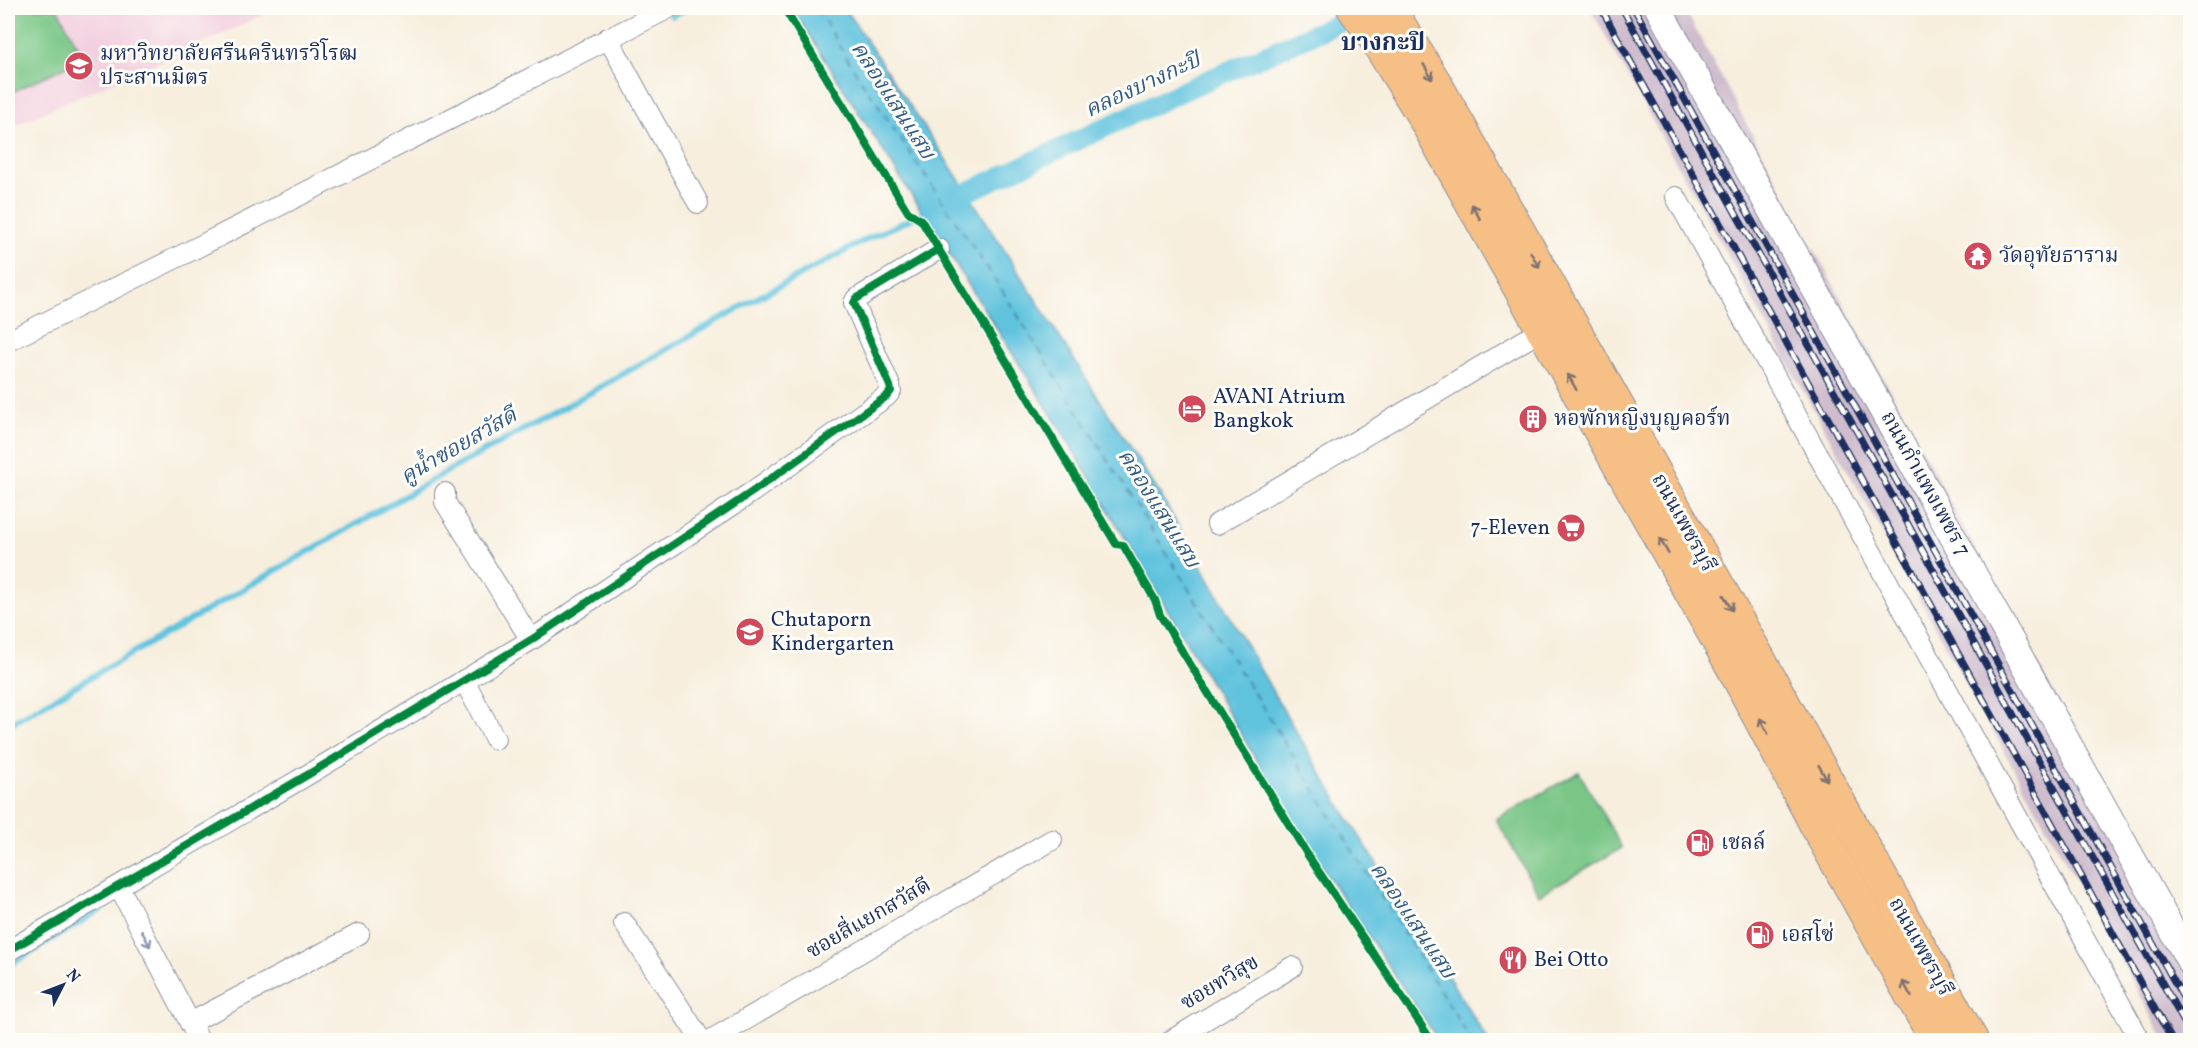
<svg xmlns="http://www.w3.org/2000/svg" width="2198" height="1048" viewBox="0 0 2198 1048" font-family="Vollkorn,'Noto Serif Thai',serif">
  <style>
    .built { fill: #f3cfdf }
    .industrial { fill: #cfbdce }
    .green { fill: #79c686; stroke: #4a7a72; stroke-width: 1.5 }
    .water { fill: #60c3de; stroke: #3e799e; stroke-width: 1.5 }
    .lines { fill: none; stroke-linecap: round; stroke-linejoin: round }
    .stream { stroke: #60c3de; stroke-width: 6 }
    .canal { stroke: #60c3de; stroke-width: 20 }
    .ferry { stroke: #305b84; stroke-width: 1.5; stroke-dasharray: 8 6; stroke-linecap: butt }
    .minor-casing { stroke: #898e9e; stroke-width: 22 }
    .tertiary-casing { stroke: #898e9e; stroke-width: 28 }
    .primary-casing { stroke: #898e9e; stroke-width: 34 }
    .minor { stroke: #fff; stroke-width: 20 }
    .tertiary { stroke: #fff; stroke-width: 26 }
    .primary { stroke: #f5bf86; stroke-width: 32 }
    .rail-casing { stroke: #1b2f5e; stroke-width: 7 }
    .rail { stroke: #fdfcf7; stroke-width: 4.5; stroke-dasharray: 14; stroke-linecap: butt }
    .cycleway-casing { stroke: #fdfcf7; stroke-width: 11 }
    .cycleway { stroke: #00873e; stroke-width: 8 }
    .oneway { stroke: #7d7070 }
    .oneway2 { stroke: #8d97ae }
    .labels { text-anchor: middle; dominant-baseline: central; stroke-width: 6; stroke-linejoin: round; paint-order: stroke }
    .poi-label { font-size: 21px; fill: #1b2f5e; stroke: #fdfcf7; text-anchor: start }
    .street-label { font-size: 21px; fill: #1b2f5e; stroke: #fdfcf7 }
    .water-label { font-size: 22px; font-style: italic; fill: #305b84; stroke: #fdfcf7 }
    .quarter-label { font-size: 24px; font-weight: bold; fill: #1b2f5e; stroke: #fdfcf7 }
  </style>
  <rect width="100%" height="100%" fill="#fdfcf7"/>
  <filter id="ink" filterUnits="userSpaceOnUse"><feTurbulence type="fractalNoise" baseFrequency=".0167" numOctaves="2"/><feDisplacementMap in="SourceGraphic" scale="12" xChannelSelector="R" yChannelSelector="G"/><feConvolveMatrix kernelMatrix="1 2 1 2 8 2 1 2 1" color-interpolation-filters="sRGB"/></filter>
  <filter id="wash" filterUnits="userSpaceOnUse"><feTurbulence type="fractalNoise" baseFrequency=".008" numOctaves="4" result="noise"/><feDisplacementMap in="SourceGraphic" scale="24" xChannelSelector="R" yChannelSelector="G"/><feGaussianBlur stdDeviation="1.35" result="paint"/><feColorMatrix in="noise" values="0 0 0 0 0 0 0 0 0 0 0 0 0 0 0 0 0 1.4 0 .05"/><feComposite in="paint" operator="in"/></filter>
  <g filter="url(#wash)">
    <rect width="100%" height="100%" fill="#f7eedd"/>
    <path class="built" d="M8 8H277L214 38 8 128Z"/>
    <path class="industrial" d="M1590 8H1684L2190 947V1040H2165Z"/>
    <g class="green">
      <path d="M8 8H57L84 58 8 94Z"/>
      <path d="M1579 772 1622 848 1539 895 1496 819Z"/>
    </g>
    <path class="water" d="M792 8H845L966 190 1164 501 1281 706 1346 815 1488 1040H1438L1303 839 1058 425Z"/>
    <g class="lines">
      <g class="stream">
        <path d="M672 16 687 8"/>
        <path d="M8 725 455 467 556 412 748 303 867 239 930 210"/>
        <path d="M8 966 102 909"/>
      </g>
      <path class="canal" d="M944 203 1185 90 1373 8"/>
      <path class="ferry" d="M817 8 851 65 998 284 1471 1040"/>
    </g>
  </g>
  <g filter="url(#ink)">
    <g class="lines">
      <g class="minor-casing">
        <g id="minor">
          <path d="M608 38 698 203"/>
          <path d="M1676 197 2140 1040"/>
          <path d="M8 341 180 256 669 8"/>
          <path d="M445 493V502L531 640"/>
          <path d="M1217 524 1542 330"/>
          <path d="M464 680 495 739"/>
          <path d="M119 887 199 1040"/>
          <path d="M624 923 701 1040"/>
          <path d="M8 951 309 774 531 640 752 492 887 396 891 391 890 386 854 303 856 299 939 249"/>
          <path d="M190 1023 359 934"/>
          <path d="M711 1040 1052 840"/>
          <path d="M1172 1040 1292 967"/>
        </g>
      </g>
      <g class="tertiary-casing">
        <path id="tertiary" d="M1658 8 2190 962"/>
      </g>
      <g class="primary-casing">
        <g id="primary">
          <path d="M1353 8 1372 34 1421 113 1734 670 1819 831 1936 1040"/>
          <path d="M1389 8 1436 84 1642 449 1972 1040"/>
        </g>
      </g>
      <use href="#minor" class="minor"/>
      <use href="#tertiary" class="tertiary"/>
      <use href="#primary" class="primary"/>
      <g class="rail-casing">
        <g id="rail">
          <path d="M1601 8 2172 1040"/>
          <path d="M1622 8 2190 1033"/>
          <path d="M1634 8 2190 1010"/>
        </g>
      </g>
      <use href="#rail" class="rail"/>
      <g class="cycleway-casing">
        <g id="cycleway">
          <path d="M784 8 908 212 921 220 1116 544 1123 545 1155 600 1160 615 1307 854 1431 1040"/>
          <path d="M8 951 309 774 531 640 752 492 887 396 891 391 890 386 854 303 856 299 939 249"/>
        </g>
      </g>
      <use href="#cycleway" class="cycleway"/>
    </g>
    <defs><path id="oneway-shaft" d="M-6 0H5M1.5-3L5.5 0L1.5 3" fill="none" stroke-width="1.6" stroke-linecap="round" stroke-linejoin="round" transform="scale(1.5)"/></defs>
    <g class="oneway">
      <use href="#oneway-shaft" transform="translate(1428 72) rotate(60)"/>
      <use href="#oneway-shaft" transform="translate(1476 212) rotate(-119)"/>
      <use href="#oneway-shaft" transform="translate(1535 260) rotate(61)"/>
      <use href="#oneway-shaft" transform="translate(1572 382) rotate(-119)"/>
      <use href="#oneway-shaft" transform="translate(1664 546) rotate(-120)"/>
      <use href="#oneway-shaft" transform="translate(1728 603) rotate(61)"/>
      <use href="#oneway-shaft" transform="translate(1764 726) rotate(-118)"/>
      <use href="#oneway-shaft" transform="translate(1823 773) rotate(61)"/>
      <use href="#oneway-shaft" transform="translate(1907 989) rotate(-119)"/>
    </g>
    <use class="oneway2" href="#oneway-shaft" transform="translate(146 939) rotate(62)"/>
  </g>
  <defs>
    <g id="university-disc" transform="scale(1.5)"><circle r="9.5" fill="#d1495b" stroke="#fdfcf7"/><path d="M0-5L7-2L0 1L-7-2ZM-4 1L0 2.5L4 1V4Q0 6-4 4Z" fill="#fff"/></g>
    <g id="temple-disc" transform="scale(1.5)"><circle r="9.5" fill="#d1495b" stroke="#fdfcf7"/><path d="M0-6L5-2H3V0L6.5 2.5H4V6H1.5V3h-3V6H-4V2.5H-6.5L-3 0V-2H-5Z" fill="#fff"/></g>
    <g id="hotel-disc" transform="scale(1.5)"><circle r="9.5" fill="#d1495b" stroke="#fdfcf7"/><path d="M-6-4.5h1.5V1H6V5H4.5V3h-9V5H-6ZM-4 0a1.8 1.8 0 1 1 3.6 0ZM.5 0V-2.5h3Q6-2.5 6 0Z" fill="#fff"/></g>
    <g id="building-disc" transform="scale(1.5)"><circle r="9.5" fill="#d1495b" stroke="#fdfcf7"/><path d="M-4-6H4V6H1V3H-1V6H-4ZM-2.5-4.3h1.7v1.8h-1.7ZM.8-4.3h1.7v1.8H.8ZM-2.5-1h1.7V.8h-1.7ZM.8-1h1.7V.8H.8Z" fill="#fff"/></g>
    <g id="supermarket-disc" transform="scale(1.5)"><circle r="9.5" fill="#d1495b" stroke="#fdfcf7"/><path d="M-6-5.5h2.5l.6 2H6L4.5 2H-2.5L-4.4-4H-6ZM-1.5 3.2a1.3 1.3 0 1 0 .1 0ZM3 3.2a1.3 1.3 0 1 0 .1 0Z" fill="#fff"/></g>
    <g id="school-disc" transform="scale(1.5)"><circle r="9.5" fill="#d1495b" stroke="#fdfcf7"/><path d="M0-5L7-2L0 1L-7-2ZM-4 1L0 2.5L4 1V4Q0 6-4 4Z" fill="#fff"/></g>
    <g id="fuel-disc" transform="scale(1.5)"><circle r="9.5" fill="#d1495b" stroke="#fdfcf7"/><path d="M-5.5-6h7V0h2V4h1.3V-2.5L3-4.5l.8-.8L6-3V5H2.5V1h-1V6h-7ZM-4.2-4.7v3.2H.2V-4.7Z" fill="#fff"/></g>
    <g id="restaurant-disc" transform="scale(1.5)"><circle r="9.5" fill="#d1495b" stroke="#fdfcf7"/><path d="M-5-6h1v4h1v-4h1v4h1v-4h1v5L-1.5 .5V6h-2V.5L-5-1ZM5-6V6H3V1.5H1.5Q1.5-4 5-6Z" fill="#fff"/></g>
  </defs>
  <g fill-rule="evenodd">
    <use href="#university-disc" x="79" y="66"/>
    <use href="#temple-disc" x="1978" y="256"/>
    <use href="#hotel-disc" x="1192" y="409"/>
    <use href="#building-disc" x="1533" y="419"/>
    <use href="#supermarket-disc" x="1571" y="528"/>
    <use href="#school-disc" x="750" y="632"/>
    <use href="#fuel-disc" x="1700" y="843"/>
    <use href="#fuel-disc" x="1760" y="935"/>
    <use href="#restaurant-disc" x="1513" y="960"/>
  </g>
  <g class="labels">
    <g class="poi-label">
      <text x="100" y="54">มหาวิทยาลัยศรีนครินทรวิโรฒ<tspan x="100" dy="24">ประสานมิตร</tspan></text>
      <text x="1999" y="256">วัดอุทัยธาราม</text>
      <text x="1213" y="397">AVANI Atrium<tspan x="1213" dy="24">Bangkok</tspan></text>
      <text x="1554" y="419">หอพักหญิงบุญคอร์ท</text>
      <text x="1550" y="528" text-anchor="end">7-Eleven</text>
      <text x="771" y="620">Chutaporn<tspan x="771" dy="24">Kindergarten</tspan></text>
      <text x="1721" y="843">เชลล์</text>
      <text x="1781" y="935">เอสโซ่</text>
      <text x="1534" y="960">Bei Otto</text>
    </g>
    <g class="street-label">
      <text transform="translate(1925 484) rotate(61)">ถนนกำแพงเพชร 7</text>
      <text transform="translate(1683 523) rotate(61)">ถนนเพชรบุรี</text>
      <text transform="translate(869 919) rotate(-30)">ซอยสี่แยกสวัสดี</text>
      <text transform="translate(1920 947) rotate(61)">ถนนเพชรบุรี</text>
      <text transform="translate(1220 983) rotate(-31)">ซอยทวีสุข</text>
    </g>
    <g class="water-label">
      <text transform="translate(1143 86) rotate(-25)">คลองบางกะปิ</text>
      <text transform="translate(892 101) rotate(57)">คลองแสนแสบ</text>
      <text transform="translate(459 447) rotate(-30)">คูน้ำซอยสวัสดี</text>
      <text transform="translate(1158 509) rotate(58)">คลองแสนแสบ</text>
      <text transform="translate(1412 921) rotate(56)">คลองแสนแสบ</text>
    </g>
    <g class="quarter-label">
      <text x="1383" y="44">บางกะปิ</text>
    </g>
  </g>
  <rect width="2198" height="1048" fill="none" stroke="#fdfcf7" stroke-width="30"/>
  <g transform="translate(63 985) rotate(48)" stroke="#fdfcf7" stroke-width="4.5" paint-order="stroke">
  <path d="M0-4.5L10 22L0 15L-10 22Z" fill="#1b2f5e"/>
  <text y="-9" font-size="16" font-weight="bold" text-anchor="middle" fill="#1b2f5e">N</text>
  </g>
</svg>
